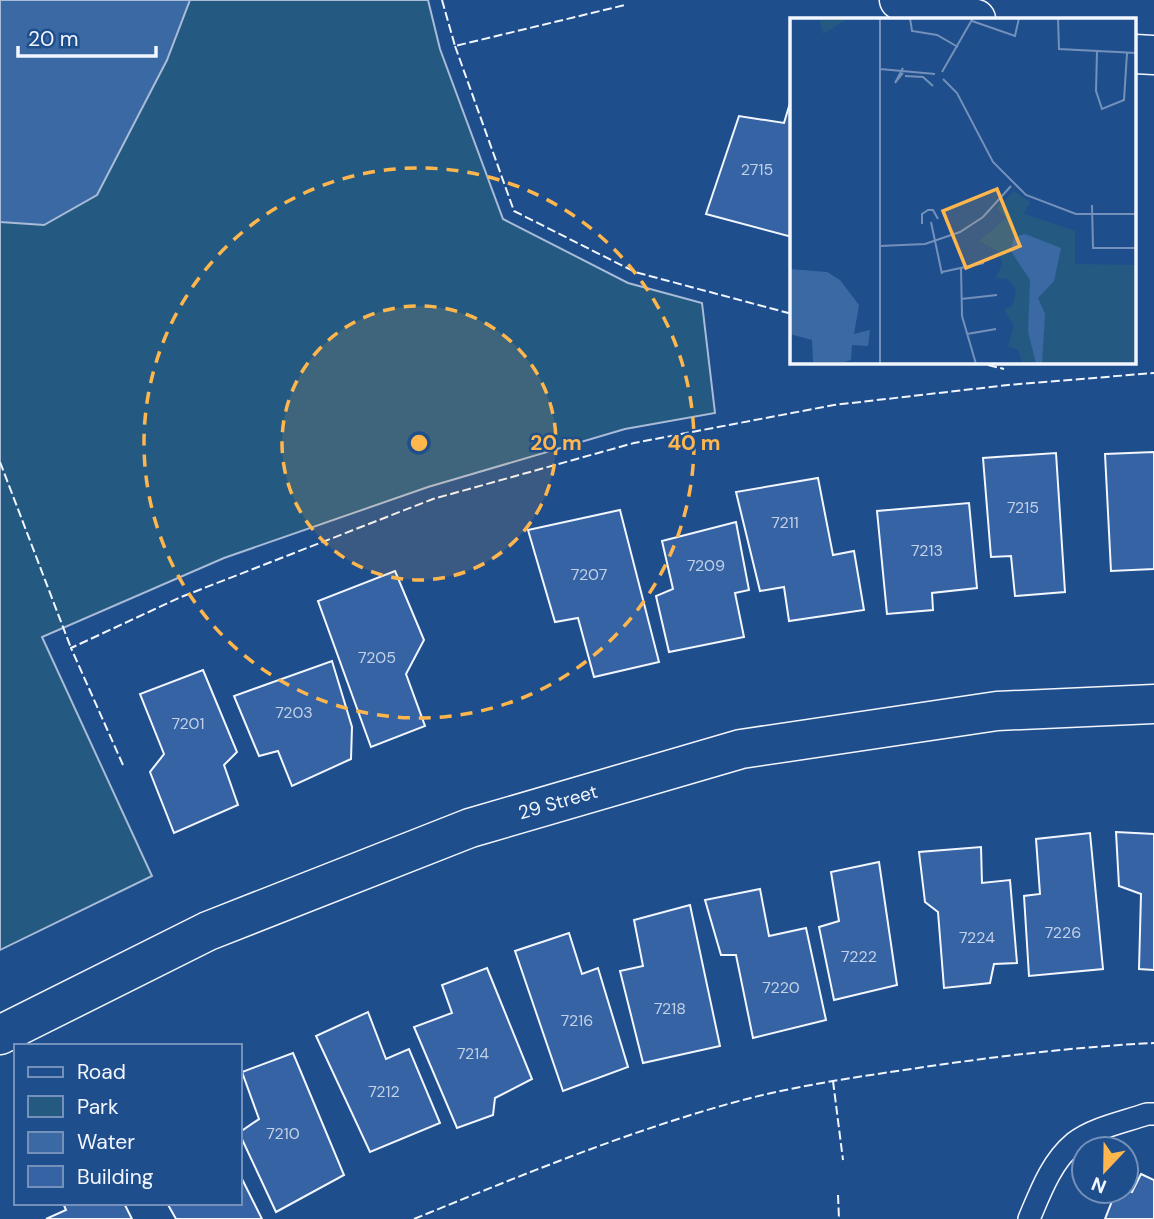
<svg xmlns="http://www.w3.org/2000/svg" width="1154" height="1219" viewBox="0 0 1154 1219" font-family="'DM Sans',sans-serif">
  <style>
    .green { fill: #245a82; stroke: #a8bbd7; stroke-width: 2 }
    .water { fill: #3b69a3; stroke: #a8bbd7; stroke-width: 2 }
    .building { fill: #3563a3; stroke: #f2f6ff; stroke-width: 2 }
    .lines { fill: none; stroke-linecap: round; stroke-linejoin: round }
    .lane-casing { stroke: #f2f6ff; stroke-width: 24 }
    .street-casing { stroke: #f2f6ff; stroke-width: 41 }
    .lane { stroke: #1f4e8c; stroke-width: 21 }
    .street { stroke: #1f4e8c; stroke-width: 38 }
    .fence { stroke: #f2f6ff; stroke-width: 2; stroke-dasharray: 9 3.5; stroke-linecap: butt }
    .ring { fill: none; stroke: #ffb74d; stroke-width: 3.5; stroke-dasharray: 12 9 }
    .labels { text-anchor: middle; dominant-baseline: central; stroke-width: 5; stroke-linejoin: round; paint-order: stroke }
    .number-label { font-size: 16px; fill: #c3d1e8 }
    .street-label { font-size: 19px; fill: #f2f6ff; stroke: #1f4e8c }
    .inset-road { fill: none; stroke: #7391ba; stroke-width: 2 }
    .view { fill: #ffb74d; fill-opacity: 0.15; stroke: #ffb74d; stroke-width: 3.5 }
    .inset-edge { fill: none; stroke: #f2f6ff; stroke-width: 3.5 }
    .centre { fill: #ffb74d; stroke: #1f4e8c; stroke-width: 3.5 }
    .ring-label { font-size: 21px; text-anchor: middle; font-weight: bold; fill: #ffb74d; stroke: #1f4e8c; stroke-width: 5; stroke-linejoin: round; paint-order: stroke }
  </style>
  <rect width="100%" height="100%" fill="#1f4e8c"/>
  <path class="green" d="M0 0H428L440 49 503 219 628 283 702 303 715 413 625 429 428 487 224 558 42 637 152 876 0 950Z"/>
  <path class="water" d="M0 0H190L167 60 97 195 44 225 0 222Z"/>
  <g class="building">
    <path d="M790 103H792V237L706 214 739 116 784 123Z"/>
    <path d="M1154 452V569L1111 571 1105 454Z"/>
    <path d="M1056 453 1065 592 1015 596 1011 556 991 557 983 458Z"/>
    <path d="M818 478 833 555 854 551 864 610 789 621 784 587 760 591 736 492Z"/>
    <path d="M969 503 977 588 932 593 933 610 887 614 877 511Z"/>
    <path d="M620 510 659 662 594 677 578 618 555 622 528 530Z"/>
    <path d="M736 522 749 590 735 593 744 637 669 652 656 596 673 589 662 541Z"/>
    <path d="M395 571 424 640 406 674 425 726 371 747 318 601Z"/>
    <path d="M332 661 352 727 351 759 292 786 278 751 259 756 234 696Z"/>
    <path d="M203 670 237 752 224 765 238 805 174 833 150 772 164 754 140 694Z"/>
    <path d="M1116 832 1154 834V970L1139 969 1141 894 1119 886Z"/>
    <path d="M1090 833 1103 969 1029 976 1024 896 1040 894 1036 839Z"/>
    <path d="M981 847 982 883 1010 880 1017 963 994 964 990 983 944 988 938 912 925 902 919 852Z"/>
    <path d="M879 862 897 985 834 1000 819 927 839 921 831 872Z"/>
    <path d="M760 889 769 936 806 928 826 1020 753 1038 736 955H721L705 900Z"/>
    <path d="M690 905 720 1046 643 1063 620 971 643 966 634 920Z"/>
    <path d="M569 933 582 974 598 968 628 1067 563 1091 515 951Z"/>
    <path d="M487 968 532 1079 495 1098 493 1115 457 1128 414 1027 452 1013 442 985Z"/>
    <path d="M368 1012 386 1059 409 1049 440 1123 370 1152 316 1036Z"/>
    <path d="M293 1053 344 1175 276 1212 240 1135V1132L259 1119 242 1072Z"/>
    <path d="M1141 1174 1154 1180V1219H1105L1116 1191 1126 1190 1132 1192Z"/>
    <path d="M240 1175 262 1219H176L167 1203H240Z"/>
    <path d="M63 1203H124L132 1219H46L66 1210Z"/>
  </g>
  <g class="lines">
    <g class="lane-casing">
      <path id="lane" d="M1029 1219C1040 1193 1051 1162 1074 1143 1093 1128 1124 1122 1147 1114H1154"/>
    </g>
    <g class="street-casing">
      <g id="street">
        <path d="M899 0 976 19"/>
        <path d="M1135 54 1154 55"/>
        <path d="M0 1035 208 931 470 828 741 749 997 711 1154 704"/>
      </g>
    </g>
    <use href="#lane" class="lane"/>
    <use href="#street" class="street"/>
    <g class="fence">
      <path d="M442 0 455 46 625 5"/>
      <path d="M455 46 514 211 635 272 792 314"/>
      <path d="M976 362 1004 369"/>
      <path d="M0 462 71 648"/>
      <path d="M123 765 71 648 181 597 433 499 634 443 834 405 1008 385 1154 373"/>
      <path d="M833 1081 843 1160"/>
      <path d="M838 1195 839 1219"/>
      <path d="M414 1219C517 1177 621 1134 728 1104 788 1087 850 1078 911 1069 991 1057 1073 1047 1154 1043"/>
    </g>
  </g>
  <circle cx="419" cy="443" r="137" fill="#ffb74d" fill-opacity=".12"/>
  <g class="ring">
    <circle cx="419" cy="443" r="137"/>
    <circle cx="419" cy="443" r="275"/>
  </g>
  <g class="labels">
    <g class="number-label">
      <text x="757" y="169">2715</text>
      <text x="1023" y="507">7215</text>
      <text x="785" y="522">7211</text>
      <text x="927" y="550">7213</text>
      <text x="706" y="565">7209</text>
      <text x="589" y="574">7207</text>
      <text x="377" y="657">7205</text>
      <text x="294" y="712">7203</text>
      <text x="188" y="723">7201</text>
      <text x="1063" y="932">7226</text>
      <text x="977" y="937">7224</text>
      <text x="859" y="956">7222</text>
      <text x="781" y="987">7220</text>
      <text x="670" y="1008">7218</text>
      <text x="577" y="1020">7216</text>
      <text x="473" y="1053">7214</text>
      <text x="384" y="1091">7212</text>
      <text x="283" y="1133">7210</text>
    </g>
    <g class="street-label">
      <text transform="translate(558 802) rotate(-16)">29 Street</text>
    </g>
  </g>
  <g transform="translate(790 18)">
    <rect width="346" height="346" fill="#1f4e8c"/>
    <path d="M29 0H59L33 16ZM224 173 240 184 234 196 285 213V246L346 247V346H233L228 332 218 328 224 308 214 292 223 287 226 272 218 261 206 260 212 246 209 234 189 223 216 200 207 190Z" fill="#245a82"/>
    <path d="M235 216 271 230 264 263 248 280 255 296 252 346H246L238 313 240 262 221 233 224 219ZM0 251 37 254 50 262 69 287 64 316 80 312 78 328 62 327 61 342 55 344H23L22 322 0 316Z" fill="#3b69a3"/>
    <path class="inset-road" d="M90 0V346M120 0 122 13 147 17 168 29M268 0 269 31 347 35M182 3 225 18 229 0M307 33 306 73 312 91 334 82 337 35M113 50 105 65 113 55M90 51 145 56M152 54 183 0M115 58 133 59 143 68M153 61 167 75 203 144 236 177 286 196H347M302 187 303 230H347M141 204 152 256M132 206V196L138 192H143L148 201M90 228 135 226 170 214 193 199 221 168M171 249 172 298 186 346M152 254 194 245M171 281 207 277M177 316 206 311"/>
    <path class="view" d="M207 171 230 228 176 250 153 193Z"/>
    <rect width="346" height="346" class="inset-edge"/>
  </g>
  <circle cx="419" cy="443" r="10" class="centre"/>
  <g class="ring-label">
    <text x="556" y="450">20 m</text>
    <text x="694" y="450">40 m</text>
  </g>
  <rect x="14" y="1044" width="228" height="161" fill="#1f4e8c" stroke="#7391ba" stroke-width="2"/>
  <rect x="28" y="1067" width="35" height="10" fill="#1f4e8c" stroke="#7391ba" stroke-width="2"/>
  <text x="77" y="1079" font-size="21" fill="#f2f6ff">Road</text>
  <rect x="28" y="1096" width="35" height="21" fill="#245a82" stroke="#7391ba" stroke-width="2"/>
  <text x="77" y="1114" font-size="21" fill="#f2f6ff">Park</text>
  <rect x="28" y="1132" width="35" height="21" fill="#3b69a3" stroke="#7391ba" stroke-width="2"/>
  <text x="77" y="1149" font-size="21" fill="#f2f6ff">Water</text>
  <rect x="28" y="1166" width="35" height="21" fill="#3563a3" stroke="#7391ba" stroke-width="2"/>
  <text x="77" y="1184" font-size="21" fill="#f2f6ff">Building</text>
  <g transform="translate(1105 1170) rotate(202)"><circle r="33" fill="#1f4e8c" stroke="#7391ba" stroke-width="2"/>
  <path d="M0-5L12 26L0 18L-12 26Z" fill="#ffb74d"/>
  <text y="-10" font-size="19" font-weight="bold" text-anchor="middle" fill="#f2f6ff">N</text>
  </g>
  <path d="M18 46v10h138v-10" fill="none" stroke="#f2f6ff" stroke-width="3.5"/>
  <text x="28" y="46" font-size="21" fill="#f2f6ff" stroke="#1f4e8c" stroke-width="5" paint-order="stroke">20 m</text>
</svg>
